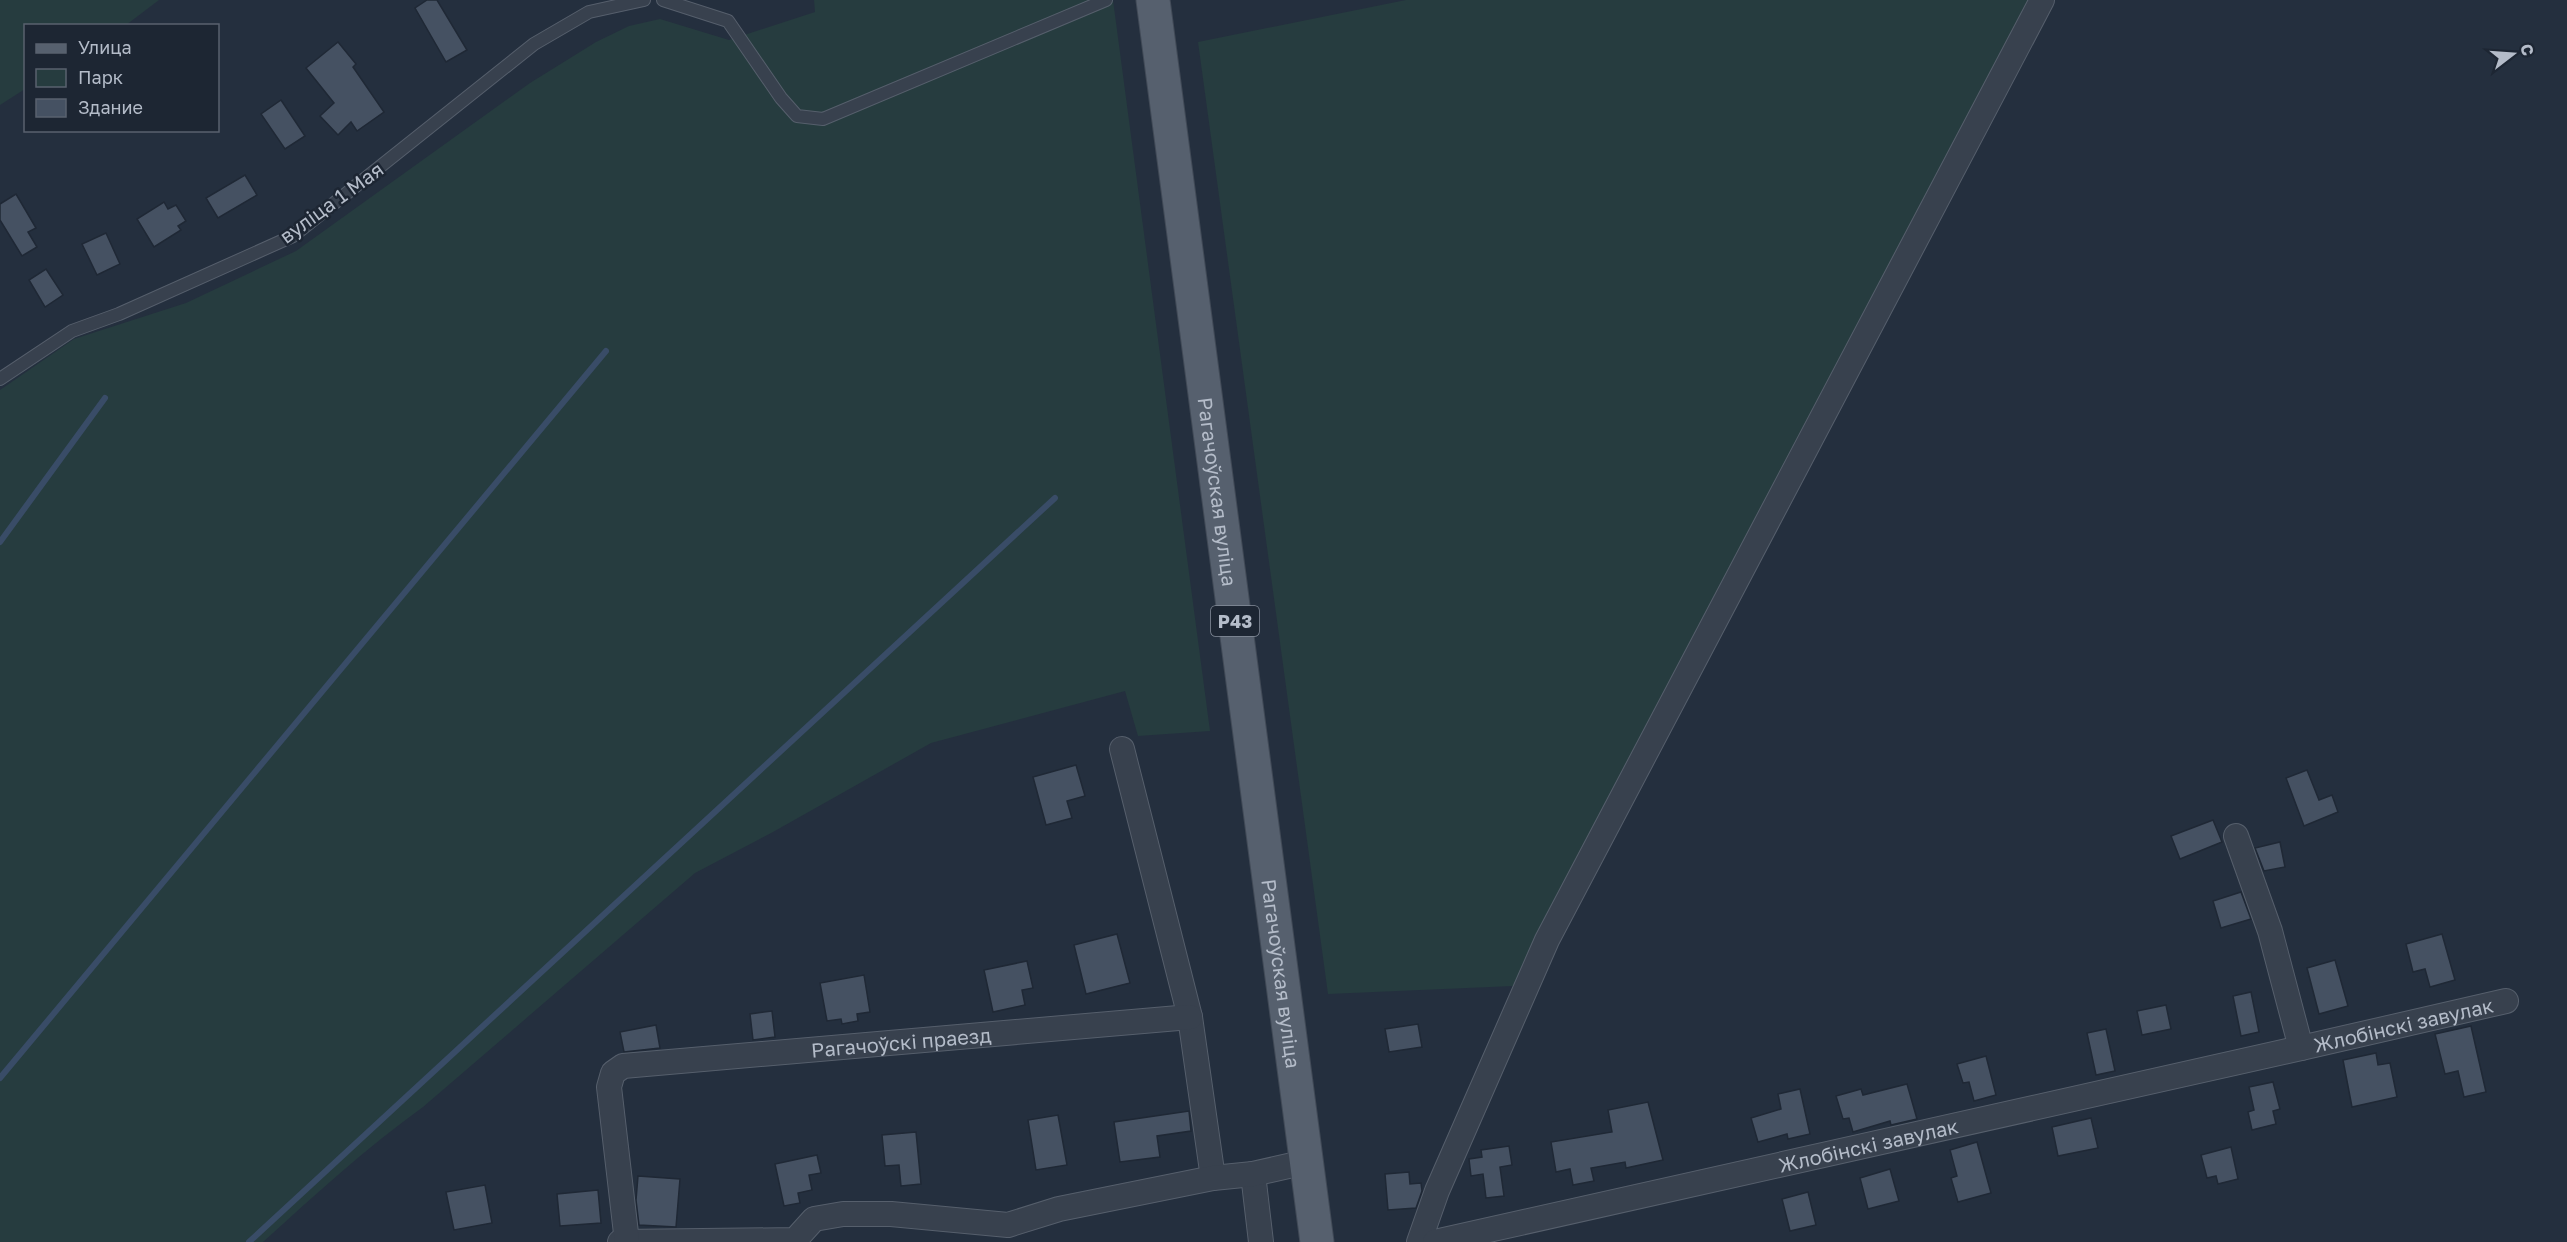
<svg xmlns="http://www.w3.org/2000/svg" width="2567" height="1242" viewBox="0 0 2567 1242" font-family="'Golos Text',sans-serif">
  <style>
    .green { fill: #263c3f }
    .lines { fill: none; stroke-linecap: round; stroke-linejoin: round }
    .stream { stroke: #394c67; stroke-width: 6 }
    .building { fill: #455162; stroke: #1f2835; stroke-width: 1.5 }
    .lane-casing { stroke: #565f6c; stroke-width: 14 }
    .street-casing { stroke: #565f6c; stroke-width: 26 }
    .primary-casing { stroke: #414a57; stroke-width: 35 }
    .lane { stroke: #38414e; stroke-width: 12 }
    .street { stroke: #38414e; stroke-width: 24 }
    .primary { stroke: #56606e; stroke-width: 33 }
    .labels { text-anchor: middle; dominant-baseline: central; stroke-width: 5; stroke-linejoin: round; paint-order: stroke }
    .shield { fill: #1d2633; stroke: #878f9c; stroke-width: 1.5 }
    .shield-label { font-size: 18px; font-weight: bold; fill: #b4bcc9 }
    .street-label { font-size: 20px; fill: #b4bcc9; stroke: #1d2633 }
  </style>
  <rect width="100%" height="100%" fill="#242f3e"/>
  <g class="green">
    <path d="M0 0H159L126 25 26 26 25 89 0 105Z"/>
    <path d="M814 0H1113L1210 731 1138 736 1125 691 931 743 773 832 695 873 423 1107C366 1148 315 1195 263 1242H0V390L74 339 186 303 296 251 530 83 596 42 629 26 660 19 729 40 815 12Z"/>
    <path d="M1406 0H2037L1878 312 1513 986 1328 994 1198 42Z"/>
  </g>
  <g class="lines">
    <g class="stream">
      <path d="M0 542 105 398"/>
      <path d="M0 1078 606 351"/>
      <path d="M249 1242 1055 498"/>
    </g>
  </g>
  <g class="building">
    <path d="M427 0H437L467 50 446 62 415 8Z"/>
    <path d="M338 42 356 64 353 67 384 112 357 131 351 122 338 135 320 116 334 103 306 68Z"/>
    <path d="M281 100 305 136 285 149 261 114Z"/>
    <path d="M245 175 257 195 218 218 206 198Z"/>
    <path d="M16 194 36 228 28 232 37 247 22 256 0 220V204Z"/>
    <path d="M164 202 168 209 176 205 186 221 178 226 181 230 154 247 137 219Z"/>
    <path d="M106 233 120 264 97 275 82 244Z"/>
    <path d="M46 269 63 295 45 307 29 280Z"/>
    <path d="M1076 765 1085 796 1067 801 1072 818 1046 825 1033 777Z"/>
    <path d="M2307 770 2319 800 2332 795 2338 812 2304 826 2286 778Z"/>
    <path d="M2213 820 2222 842 2180 859 2171 836Z"/>
    <path d="M2280 842 2285 867 2264 871 2255 848Z"/>
    <path d="M2241 892 2251 919 2221 928 2213 901Z"/>
    <path d="M1117 934 1130 983 1086 994 1074 945Z"/>
    <path d="M2442 934 2455 980 2430 987 2425 969 2413 972 2406 944Z"/>
    <path d="M2335 960 2348 1006 2319 1014 2307 968Z"/>
    <path d="M1027 961 1033 988 1022 990 1025 1005 993 1012 984 970Z"/>
    <path d="M864 975 870 1012 857 1014 858 1021 842 1024 841 1019 827 1021 820 983Z"/>
    <path d="M2251 992 2259 1032 2241 1036 2233 996Z"/>
    <path d="M2166 1005 2171 1029 2142 1035 2137 1011Z"/>
    <path d="M772 1011 775 1037 753 1040 750 1014Z"/>
    <path d="M1418 1024 1422 1047 1389 1052 1385 1029Z"/>
    <path d="M656 1025 660 1048 624 1052 620 1032Z"/>
    <path d="M2471 1026 2486 1092 2464 1097 2458 1071 2445 1074 2435 1034Z"/>
    <path d="M2106 1029 2115 1071 2096 1075 2087 1033Z"/>
    <path d="M2376 1053 2378 1065 2390 1063 2397 1097 2352 1107 2343 1060Z"/>
    <path d="M1986 1056 1996 1095 1974 1101 1969 1082 1963 1083 1957 1064Z"/>
    <path d="M2273 1082 2280 1109 2273 1111 2276 1124 2252 1130 2248 1112 2254 1110 2249 1087Z"/>
    <path d="M1907 1084 1917 1119 1891 1125 1890 1121 1853 1132 1849 1118 1843 1119 1836 1096 1861 1089 1863 1095Z"/>
    <path d="M1800 1089 1810 1134 1788 1139 1787 1134 1758 1142 1751 1118 1781 1109 1778 1094Z"/>
    <path d="M1648 1102 1663 1160 1626 1168 1625 1162 1591 1168 1594 1181 1573 1185 1570 1169 1556 1172 1551 1142 1612 1132 1608 1110Z"/>
    <path d="M1189 1111 1191 1131 1157 1136 1160 1157 1120 1162 1114 1122Z"/>
    <path d="M1058 1115 1067 1165 1036 1170 1028 1120Z"/>
    <path d="M2091 1118 2098 1148 2058 1156 2052 1127Z"/>
    <path d="M916 1132 921 1184 901 1186 899 1165 885 1166 882 1135Z"/>
    <path d="M1977 1142 1991 1193 1958 1202 1951 1178 1957 1176 1950 1150Z"/>
    <path d="M1509 1146 1512 1165 1500 1167 1504 1196 1486 1198 1483 1174 1471 1176 1469 1159 1482 1157 1481 1150Z"/>
    <path d="M2231 1147 2238 1179 2218 1184 2216 1176 2207 1178 2201 1155Z"/>
    <path d="M817 1155 821 1173 809 1175 812 1190 798 1193 800 1203 784 1206 775 1164Z"/>
    <path d="M1890 1169 1899 1201 1868 1209 1860 1178Z"/>
    <path d="M1409 1172 1410 1184 1421 1183 1422 1191 1416 1208 1388 1210 1385 1174Z"/>
    <path d="M638 1176 680 1179 676 1227 639 1225 636 1200Z"/>
    <path d="M485 1185 492 1223 454 1230 446 1192Z"/>
    <path d="M598 1190 601 1223 560 1226 557 1194Z"/>
    <path d="M1808 1192 1816 1225 1790 1231 1782 1199Z"/>
  </g>
  <g class="lines">
    <g class="lane-casing">
      <g id="lane">
        <path d="M663 0 728 21 781 98 797 116 823 119 1106 0"/>
        <path d="M0 379 72 331 119 314 293 236 534 44 589 12 644 0"/>
      </g>
    </g>
    <g class="street-casing">
      <g id="street">
        <path d="M1122 749 1190 1017 1213 1178"/>
        <path id="s1" d="M2301 1048 2506 1001"/>
        <path d="M1253 1174 1261 1242"/>
        <path d="M620 1242 795 1240 814 1219 843 1214H891L1008 1225 1059 1209 1213 1178 1253 1174 1306 1162"/>
        <path id="s2" d="M627 1242 609 1087 613 1073 623 1066 1190 1017"/>
        <path d="M1419 1242 1437 1191 1547 940 2042 0"/>
        <path id="s3" d="M1435 1242 2301 1048 2270 931 2236 836"/>
      </g>
    </g>
    <g class="primary-casing">
      <g id="primary">
        <path id="s4" d="M1153 0 1317 1242"/>
      </g>
    </g>
    <use href="#lane" class="lane"/>
    <use href="#street" class="street"/>
    <use href="#primary" class="primary"/>
  </g>
  <g class="labels">
    <rect class="shield" x="1211" y="606" width="48" height="30" rx="4.5"/>
    <g class="shield-label">
      <text x="1235" y="621">Р43</text>
    </g>
    <g class="street-label">
      <text transform="translate(331 202) rotate(-36)">вуліца 1 Мая</text>
      <text stroke="none"><textPath href="#s4" startOffset="496">Рагачоўская вуліца</textPath></text>
      <text stroke="none"><textPath href="#s4" startOffset="982">Рагачоўская вуліца</textPath></text>
      <text stroke="none"><textPath href="#s1" startOffset="105">Жлобінскі завулак</textPath></text>
      <text stroke="none"><textPath href="#s2" startOffset="462">Рагачоўскі праезд</textPath></text>
      <text stroke="none"><textPath href="#s3" startOffset="444">Жлобінскі завулак</textPath></text>
    </g>
  </g>
  <rect x="24" y="24" width="195" height="108" fill="#1d2633" stroke="#59626f" stroke-width="1.5"/>
  <rect x="36" y="44" width="30" height="9" fill="#56606e" stroke="#59626f" stroke-width="1.5"/>
  <text x="78" y="54" font-size="18" fill="#b4bcc9">Улица</text>
  <rect x="36" y="69" width="30" height="18" fill="#263c3f" stroke="#59626f" stroke-width="1.5"/>
  <text x="78" y="84" font-size="18" fill="#b4bcc9">Парк</text>
  <rect x="36" y="99" width="30" height="18" fill="#455162" stroke="#59626f" stroke-width="1.5"/>
  <text x="78" y="114" font-size="18" fill="#b4bcc9">Здание</text>
  <g transform="translate(2513 54) rotate(73)" stroke="#1d2633" stroke-width="4.5" paint-order="stroke">
  <path d="M0-4.5L10 22L0 15L-10 22Z" fill="#b4bcc9"/>
  <text y="-9" font-size="16" font-weight="bold" text-anchor="middle" fill="#b4bcc9">С</text>
  </g>
</svg>
